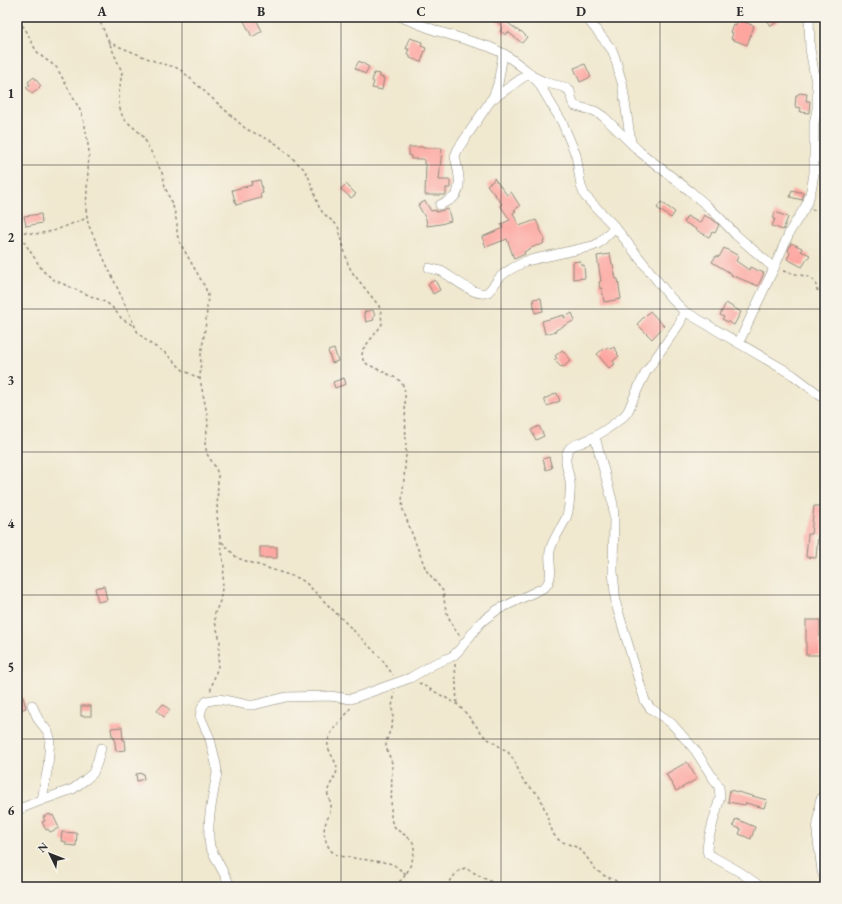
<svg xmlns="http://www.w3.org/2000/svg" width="842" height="904" viewBox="0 0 842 904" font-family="'EB Garamond',serif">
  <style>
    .building { fill: #fda6a0 }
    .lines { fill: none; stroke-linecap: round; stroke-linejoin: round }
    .street-casing { stroke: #8e8a7d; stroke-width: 10 }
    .path { stroke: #8e8a7d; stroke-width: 1.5; stroke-dasharray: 3 3; stroke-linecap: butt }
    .street { stroke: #fff; stroke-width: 9 }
    .grid { fill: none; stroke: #2b2b2b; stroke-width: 1; stroke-opacity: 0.55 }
    .neatline { fill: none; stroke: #2b2b2b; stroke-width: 1.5 }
    .grid-label { font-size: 13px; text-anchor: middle; font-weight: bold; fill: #2b2b2b }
  </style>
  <rect width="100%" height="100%" fill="#f7f3e8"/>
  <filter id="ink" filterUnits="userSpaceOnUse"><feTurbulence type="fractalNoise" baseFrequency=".025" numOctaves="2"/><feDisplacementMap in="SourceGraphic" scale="8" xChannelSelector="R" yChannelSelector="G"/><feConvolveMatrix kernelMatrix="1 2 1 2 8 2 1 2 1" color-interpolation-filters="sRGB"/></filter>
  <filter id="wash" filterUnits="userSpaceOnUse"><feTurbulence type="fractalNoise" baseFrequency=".012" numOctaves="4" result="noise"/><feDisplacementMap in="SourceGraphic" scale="16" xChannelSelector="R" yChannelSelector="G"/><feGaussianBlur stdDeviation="0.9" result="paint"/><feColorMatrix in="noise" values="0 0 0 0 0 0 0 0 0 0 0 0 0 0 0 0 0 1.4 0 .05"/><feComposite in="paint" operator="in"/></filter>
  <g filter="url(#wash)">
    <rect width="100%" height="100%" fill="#f0e8cf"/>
    <g id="blocks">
      <g class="building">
        <path d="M242 17H255L262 31 252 37Z"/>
        <path d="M500 17 520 32 521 31 527 37 522 43 508 32 506 35 500 31 503 27 496 21Z"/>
        <path d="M772 17H784L771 26 767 20Z"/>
        <path d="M738 19 754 26 747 45 731 39 733 33 730 32 733 24 736 25Z"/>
        <path d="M410 38 422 42 421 46 426 48 421 62 410 58V56L407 54 409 49H406Z"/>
        <path d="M359 61 369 67 365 74 355 68Z"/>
        <path d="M585 64 591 77 580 82 574 68Z"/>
        <path d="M374 73 380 74V77L384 78 382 90 372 88 374 82 372 81Z"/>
        <path d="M34 77 41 86 39 87 40 88 32 94 26 87 30 85 28 82Z"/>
        <path d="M799 93 807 94 806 101H810L809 113 800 112 801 108 795 107 796 95H798Z"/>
        <path d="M409 147H423V148H442L439 180H450V188H446V195H425L426 164H424V159H411V156H409Z"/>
        <path d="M494 178 507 195 511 192 520 206 514 210 516 211 513 213 519 226 536 220 545 240 543 241 544 243 539 246 538 245 529 249 524 252 525 254 514 259 507 239 486 247 482 237 503 228 501 224 510 220 500 205 502 204 495 195 496 194H494L487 185 494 180Z"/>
        <path d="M260 180 263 193 260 194 261 198 236 205 232 190 252 185 251 182Z"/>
        <path d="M346 184 356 194 351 198 341 189Z"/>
        <path d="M792 190 804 193 802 200 790 197Z"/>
        <path d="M425 201 431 211 436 210V212L448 209 451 221 441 224 427 226 426 219 418 205Z"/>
        <path d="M661 202 675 212 671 218 657 208Z"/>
        <path d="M775 212 788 217 783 230 772 226 775 219H773Z"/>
        <path d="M41 214 42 223 26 226 24 216Z"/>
        <path d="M704 215 713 220 719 225 715 233 712 232 709 237 696 230V229L684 222 687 216 700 223Z"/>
        <path d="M791 243 802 248 801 251 810 255 802 267 787 259 790 253 788 251Z"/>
        <path d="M724 248 739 256 736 261 749 270 750 267 764 273 758 286 731 275 732 274 712 262 716 256 719 257Z"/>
        <path d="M610 254 612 264H613L616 279H618L621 299 604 302 602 288 600 289 599 282 601 281 597 256Z"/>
        <path d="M580 261 581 265H584L585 278 573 279V262Z"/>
        <path d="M435 280 440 290 433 294 428 284Z"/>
        <path d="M541 298 543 311 535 313 533 299Z"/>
        <path d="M726 303 741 312 734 325 722 319 724 317 720 315Z"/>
        <path d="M373 310 375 316 373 317 374 320 366 322 364 312Z"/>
        <path d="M650 311 664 326 652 339 637 324Z"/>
        <path d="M572 313 575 320 556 330V331L545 334 542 321 564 315V318Z"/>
        <path d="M608 347 611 349 614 347 618 353 617 354 619 356 613 361 615 364 609 368 597 354 604 348 605 349Z"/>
        <path d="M334 349 338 361 332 363 328 351Z"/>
        <path d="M562 350 571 360 564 367 562 366 561 367 554 360 557 358 555 356Z"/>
        <path d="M344 378 346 384 335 388 333 382Z"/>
        <path d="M557 393 560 401 547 406 544 399Z"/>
        <path d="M539 426 544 436 536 440 531 430Z"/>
        <path d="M549 457 552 468 546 470 543 459Z"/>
        <path d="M814 506H820V508H825V535H818L816 558 806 557 808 534H811Z"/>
        <rect x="260" y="547" width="17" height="11"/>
        <path d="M104 586 107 600 98 602 95 588Z"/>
        <rect x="806" y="620" width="14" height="35"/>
        <path d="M23 697 26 708 17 711V699Z"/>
        <path d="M163 704 170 710 164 717 157 711Z"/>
        <rect x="81" y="706" width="10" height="10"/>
        <path d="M122 727 123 740H125L126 750 116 751 114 736H112L111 728Z"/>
        <path d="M687 762 697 779 676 791 666 774Z"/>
        <path d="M143 773 144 779 137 781 136 774Z"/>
        <path d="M730 790 767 800 764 808 746 803 745 805 728 802Z"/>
        <path d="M50 814 51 816 53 815 59 828 50 832 48 829 46 830 42 822 45 821 43 817Z"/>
        <path d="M736 819 755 827 751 839 739 834 741 829 733 826Z"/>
        <path d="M62 832 77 833 76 846 66 845V842L61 841Z"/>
      </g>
    </g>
  </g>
  <g filter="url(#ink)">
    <use href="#blocks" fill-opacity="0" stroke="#8e8a7d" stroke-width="1"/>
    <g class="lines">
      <g class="street-casing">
        <g id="street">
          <path d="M401 17 437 31 490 47 506 55 526 70 538 82 562 122 576 155 581 186 585 196 615 227 670 297 684 311 793 375 825 399"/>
          <path d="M586 17 612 50C617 60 618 72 622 82L631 143"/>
          <path d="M534 77 547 83 564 87 570 91 572 101 575 106 595 111 604 117 640 152 690 191 705 204 719 217 736 235 774 268"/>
          <path d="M490 101 529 73"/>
          <path d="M440 205C445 202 451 200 454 197 464 187 457 168 455 156L458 149 493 97 498 84 503 54"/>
          <path d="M429 268C433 269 437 270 441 271 451 276 477 299 488 292 492 288 496 282 500 277 507 270 517 266 526 261L593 246 599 243 615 227"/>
          <path d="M739 342 774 268 790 231 804 209 808 201 812 186 814 173V123L817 109V89L810 49 809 17"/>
          <path d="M595 437 613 504 614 518 613 571 616 604 645 701 650 708 666 719 672 724 695 750 719 787 720 797 708 841 707 849 708 854 740 872 761 887"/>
          <path d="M32 705 38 719 48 732 50 738 48 766 42 800"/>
          <path d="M825 793 820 801 817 833 822 871 825 881"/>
          <path d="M17 810 42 800 73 789 85 780 93 773 97 763 101 748"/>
          <path d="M231 887 210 847C206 824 213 796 217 773L216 764 210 739 200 716 202 707 207 701 219 699 248 705H254L286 697 330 696 351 699 410 678 434 664 451 657 454 655 460 649 481 622 497 610 545 587C555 576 548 564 550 551 552 540 561 529 566 518 569 512 571 489 570 482 569 471 562 459 569 449 572 445 578 444 583 442 598 436 612 426 624 416L628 411 639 386 646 372 680 323 684 311"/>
        </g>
      </g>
      <g class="path">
        <path d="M98 17 122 72 119 92V106L122 115 124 119 141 134 144 138 163 175 165 187 174 209 177 224V234L179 241 205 287 208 295 206 322 201 355 200 379 207 414 208 424 205 444 207 454 216 468 218 476 217 516 224 566 223 582 220 601 215 613V622L218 633 220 641 218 666 210 692"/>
        <path d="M17 22C28 27 29 40 36 50 41 58 51 62 57 68L81 112 85 126 89 151 86 209 88 224 138 333 149 343 164 352 183 370 200 379"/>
        <path d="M108 42 159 63 175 67 182 71 246 129 272 141 278 145 304 169 309 178 319 207 323 213 338 226 348 264 352 272 379 306 381 313 382 324 378 330 363 349 362 355 363 360 367 364 394 377 400 381 404 387 405 393 406 455 402 501 403 510 426 570 443 591 445 606 447 613 453 627 460 636"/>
        <path d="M812 210H817L825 209"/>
        <path d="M17 231 43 271 54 280 107 303 112 307 122 319 134 326"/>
        <path d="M18 231 35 234 53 231 87 218"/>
        <path d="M783 271 809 277 815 281 817 290 820 291 825 290"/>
        <path d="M222 542 237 558 298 578 305 582 381 658 393 675"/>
        <path d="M455 664 457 704"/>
        <path d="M419 683 457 704 465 712 485 737 508 752 514 760 523 781 539 795 542 802 551 828 554 835 560 841 576 847 582 851 596 870 603 875 623 884 626 887"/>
        <path d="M350 708 349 711C342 720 331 729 328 741 326 751 337 760 337 770 336 777 330 783 328 790 326 796 332 801 331 808 330 814 327 819 325 825 322 835 328 853 339 856L389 863 394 865 406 874"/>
        <path d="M376 887C382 884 390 885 397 883 407 879 419 850 412 841 404 832 395 833 391 819L392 763 386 747V742L392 725 393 718 392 706 395 693"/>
        <path d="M447 887C452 879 455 871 465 868L501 887"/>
      </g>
      <use href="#street" class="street"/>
    </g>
  </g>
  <path class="grid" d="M182 17V887M341 17V887M501 17V887M660 17V887M17 165H825M17 309H825M17 452H825M17 595H825M17 739H825"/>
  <rect width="842" height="904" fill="none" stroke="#f7f3e8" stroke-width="44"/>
  <g transform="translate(50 854) rotate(313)" stroke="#f7f3e8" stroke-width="3" paint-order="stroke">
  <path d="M0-3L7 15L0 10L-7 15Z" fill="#2b2b2b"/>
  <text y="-6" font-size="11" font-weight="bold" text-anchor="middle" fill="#2b2b2b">N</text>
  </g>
  <rect x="22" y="22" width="798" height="860" class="neatline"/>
  <g class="grid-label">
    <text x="102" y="16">A</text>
    <text x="261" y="16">B</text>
    <text x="421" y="16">C</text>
    <text x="581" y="16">D</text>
    <text x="740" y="16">E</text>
    <text x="11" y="98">1</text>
    <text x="11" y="242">2</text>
    <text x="11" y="385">3</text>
    <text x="11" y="528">4</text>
    <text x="11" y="672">5</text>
    <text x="11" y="815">6</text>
  </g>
</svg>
